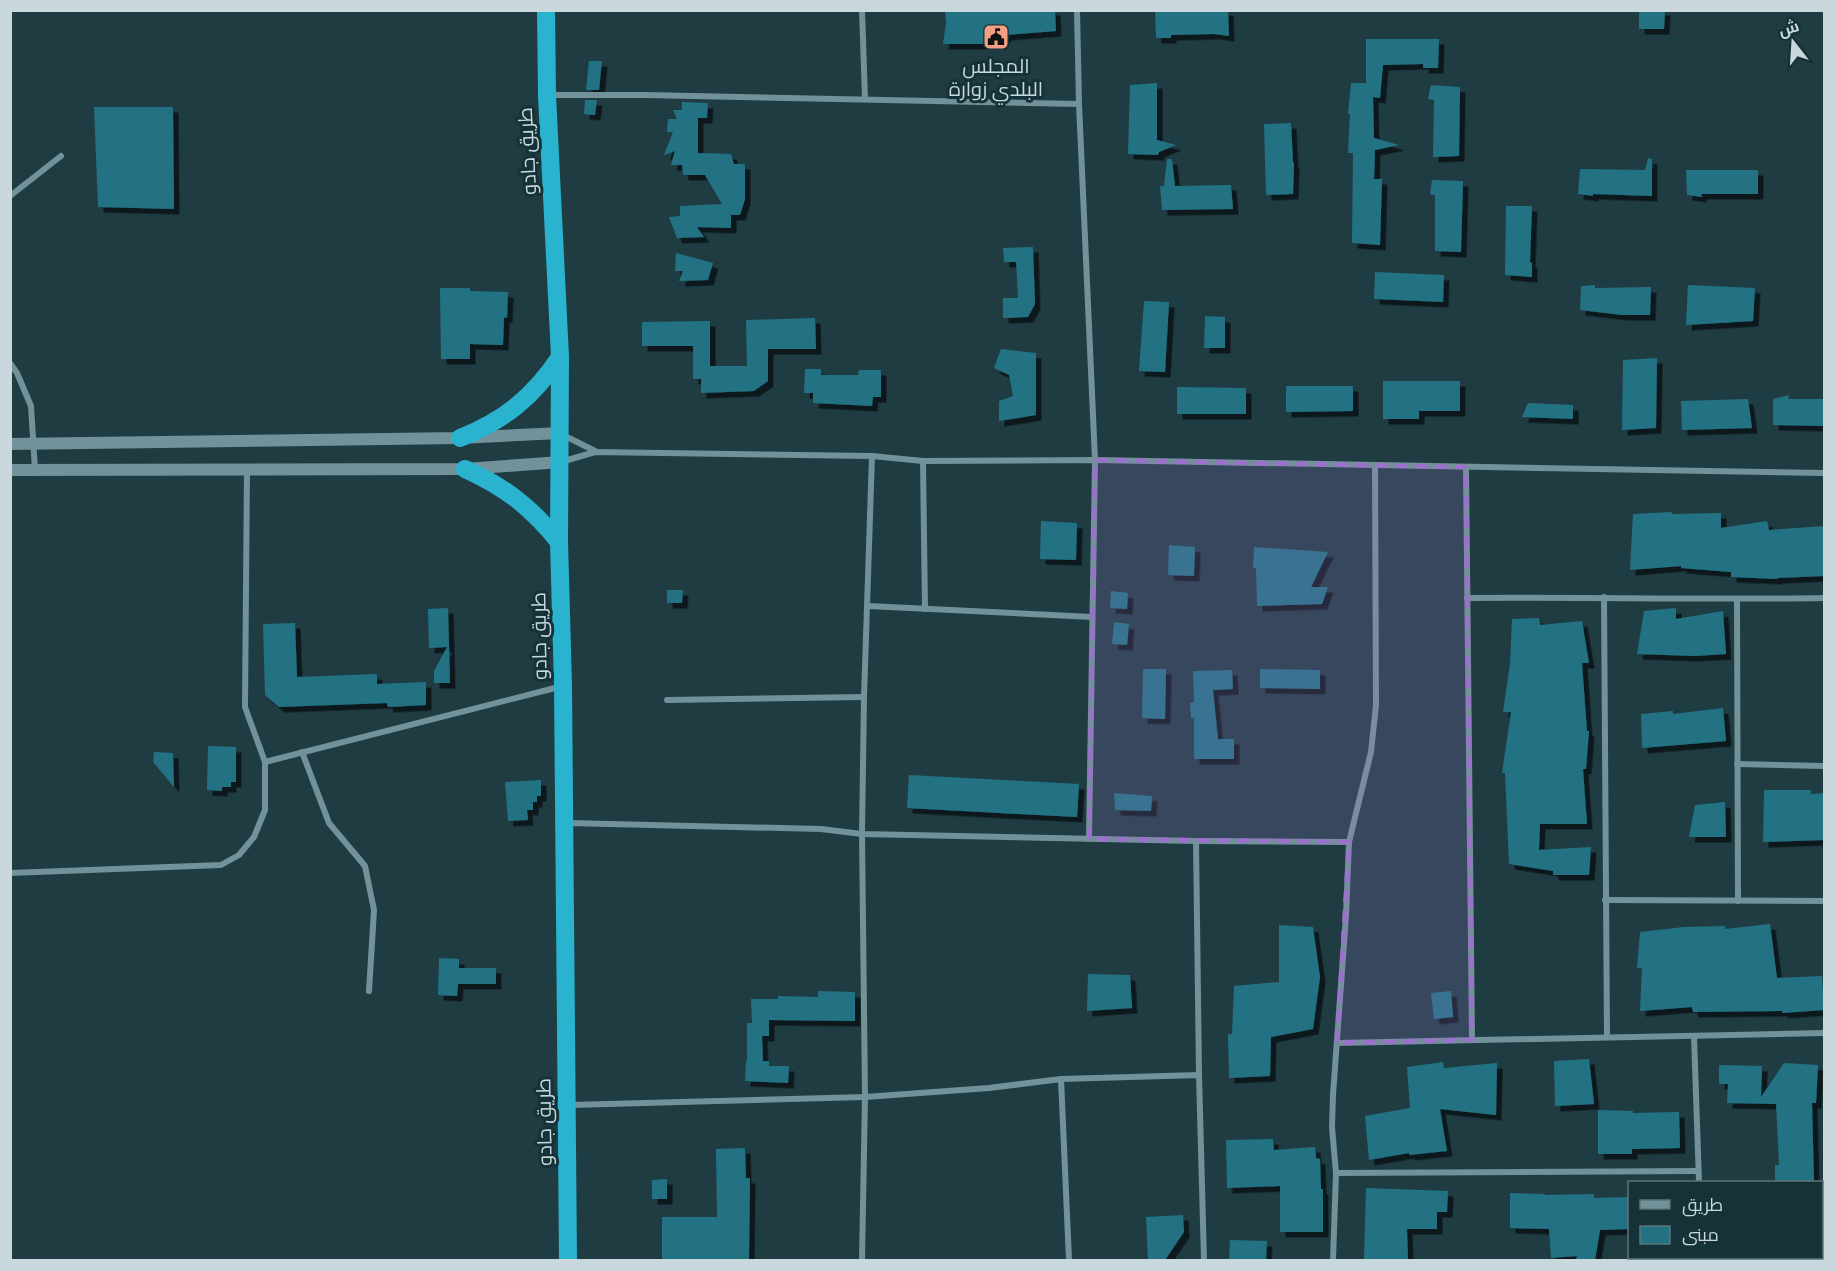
<svg xmlns="http://www.w3.org/2000/svg" width="1835" height="1271" viewBox="0 0 1835 1271" font-family="Cabin,Cairo,sans-serif">
  <style>
    .building { fill: #237283; filter: url(#shadow) }
    .lines { fill: none; stroke-linecap: round; stroke-linejoin: round }
    .street { stroke: #729198; stroke-width: 6 }
    .secondary { stroke: #729198; stroke-width: 12 }
    .highway { stroke: #29b3ce; stroke-width: 18 }
    .marked { fill: #9a71cb; fill-opacity: 0.2; stroke: #9a71cb; stroke-width: 4.5; stroke-dasharray: 12 8; stroke-linejoin: round }
    .labels { text-anchor: middle; dominant-baseline: central; stroke-width: 6; stroke-linejoin: round; paint-order: stroke }
    .poi-label { font-size: 20px; fill: #c8d8dc; stroke: #153239 }
    .street-label { font-size: 20px; fill: #c8d8dc; stroke: #153239 }
  </style>
  <defs>
    <filter id="shadow"><feDropShadow dx="5.5" dy="5.5" stdDeviation="0" flood-color="#0009"/></filter>
  </defs>
  <rect width="100%" height="100%" fill="#1f3c43"/>
  <g class="building">
    <path d="M945 10H1055L1056 31 1006 35 1001 44H943L946 23Z"/>
    <path d="M1155 10H1228L1229 36 1214 34 1171 35V38H1156Z"/>
    <path d="M1639 10H1665L1664 29H1639Z"/>
    <path d="M1366 39H1439L1438 68H1423V64L1383 65 1380 98 1373 97 1374 138 1399 145 1375 150 1374 179H1382L1380 245 1352 243 1353 153H1348L1350 114H1348L1351 83H1366Z"/>
    <path d="M589 61H602L599 90H586Z"/>
    <path d="M1157 83V140L1176 145 1159 152 1158 155 1128 154 1130 85Z"/>
    <path d="M1431 85 1460 87 1459 156 1433 157 1434 100 1428 99Z"/>
    <path d="M585 100H597L595 115 584 114Z"/>
    <path d="M682 102 708 103 707 118H698V153L731 154 734 164H745V199L740 215H731V228L697 227 704 237 677 238 669 217 680 216V206L722 204 705 175H683L682 165H671L675 151 664 155 673 132H667L668 119H677L673 110H682Z"/>
    <path d="M94 107H173L174 209 98 207Z"/>
    <path d="M1291 123 1293 162 1294 163 1293 194 1266 195 1264 124Z"/>
    <path d="M1648 158 1652 159V196L1593 194V196L1578 194 1580 169 1645 170Z"/>
    <path d="M1167 159H1172L1175 186 1231 185 1233 209 1162 210 1160 186H1164Z"/>
    <path d="M1686 170H1758V194H1701L1702 197 1687 195Z"/>
    <path d="M1432 180 1463 181 1461 252 1435 251V195L1430 194Z"/>
    <path d="M1506 206H1532L1530 262 1532 263V277L1505 275Z"/>
    <path d="M1033 247 1035 304 1028 317 1003 318V298H1018L1016 262H1004L1003 248Z"/>
    <path d="M676 253 713 263 708 280 679 281 683 271H675Z"/>
    <path d="M1375 272 1444 275 1443 302 1374 299Z"/>
    <path d="M1595 285V288L1651 287 1650 315H1622L1580 310 1581 286Z"/>
    <path d="M1688 285 1755 288 1753 321 1686 325Z"/>
    <path d="M440 288H470V291L508 292 507 318 504 317 503 345 470 344V359H441Z"/>
    <path d="M1144 301 1169 302 1165 372 1139 371Z"/>
    <path d="M1205 316 1225 317V348H1204Z"/>
    <path d="M815 318 816 349H768V381L754 391 701 393V379H693V346H642V322L710 321V366H747L746 320Z"/>
    <path d="M1001 349 1036 353V415L999 421V401L1013 396 1009 375 994 368Z"/>
    <path d="M1657 358 1656 428 1622 430 1623 360Z"/>
    <path d="M805 369H821V375H858L859 370H881V397H873L872 406 813 403V393H804Z"/>
    <path d="M1383 381H1460V411H1419V419H1383Z"/>
    <path d="M1286 386H1353V411L1286 412Z"/>
    <path d="M1177 387 1246 388V414H1177Z"/>
    <path d="M1789 395 1788 399H1824V426L1773 425V399Z"/>
    <path d="M1748 399 1752 428 1682 430 1681 401Z"/>
    <path d="M1528 403 1573 405V419L1522 417Z"/>
    <path d="M1672 512V514L1721 513V528L1767 521 1769 530 1824 526V576L1777 578 1778 579 1731 577V572L1681 568V566L1630 570 1633 514Z"/>
    <path d="M1041 521 1077 523 1076 560 1040 559Z"/>
    <path d="M1169 545 1195 547 1194 576 1168 575Z"/>
    <path d="M1254 547 1328 552 1311 587H1328L1322 604 1257 606 1256 568H1253Z"/>
    <path d="M667 590H683L682 603H667Z"/>
    <path d="M1111 591 1128 593 1127 609 1110 608Z"/>
    <path d="M448 608 450 683H434V671L447 647 429 648 428 609Z"/>
    <path d="M1676 608V619L1723 611 1726 654 1695 656 1637 654 1644 611Z"/>
    <path d="M1539 618 1540 625 1582 621 1589 663H1582L1587 731H1589L1586 769H1583L1587 824H1540L1539 850 1591 847 1589 875H1553V871L1509 864 1505 773H1502L1511 712H1503L1510 664 1512 619Z"/>
    <path d="M1114 622 1129 624 1127 645 1112 644Z"/>
    <path d="M295 623 297 677 377 674V684L426 682V705L388 707 387 703 279 707 265 695 263 624Z"/>
    <path d="M1143 669H1166L1165 719 1142 718Z"/>
    <path d="M1260 669 1320 670V689L1260 688Z"/>
    <path d="M1232 670 1233 689 1213 690 1218 739H1234V759H1194V718H1191L1190 703 1194 702 1193 671Z"/>
    <path d="M1723 708 1726 741 1642 748 1641 714 1673 711V714Z"/>
    <path d="M208 746 236 747V782H231V787H222V791L207 790Z"/>
    <path d="M154 752 173 753 174 787 153 762Z"/>
    <path d="M909 775 1079 784 1077 817 907 808Z"/>
    <path d="M541 780V796H537V802H533V810H527L528 820 508 821 505 782Z"/>
    <path d="M1764 790H1811V794L1824 793V840L1763 842Z"/>
    <path d="M1114 793 1152 796 1151 811 1115 810Z"/>
    <path d="M1725 802 1726 837H1689L1695 805Z"/>
    <path d="M1770 924 1777 978 1822 976 1824 1010 1782 1013V1011L1693 1012 1692 1007 1640 1011 1642 968H1637L1640 932 1684 927 1725 926V929Z"/>
    <path d="M1279 925 1313 927 1320 977 1313 1029 1271 1037 1270 1076 1229 1078 1228 1034H1232L1234 986 1279 982Z"/>
    <path d="M439 958 459 959V968H496V984H458L457 996 438 995Z"/>
    <path d="M1088 974 1130 975 1132 1008 1087 1011Z"/>
    <path d="M818 991 855 992V1021L769 1020V1036H762L763 1061H769V1066H789L788 1083 745 1081 746 1061H747V1023H752L751 999H778V996L818 997Z"/>
    <path d="M1451 991 1453 1017 1434 1019 1431 993Z"/>
    <path d="M1589 1059 1594 1104 1555 1106 1554 1061Z"/>
    <path d="M1443 1062 1444 1068 1497 1063 1496 1115 1440 1109 1447 1151 1409 1155V1153L1369 1160 1365 1116 1410 1108 1407 1067Z"/>
    <path d="M1784 1063 1818 1065 1816 1103H1812L1814 1182H1775V1165H1779L1776 1104 1727 1103 1728 1084H1719V1065L1762 1066 1761 1097Z"/>
    <path d="M1598 1110 1633 1111V1113L1679 1112 1680 1148 1632 1149V1154H1598Z"/>
    <path d="M1273 1139 1274 1150 1315 1147 1316 1158 1320 1159 1321 1189H1323V1232H1280V1186L1227 1188 1226 1140Z"/>
    <path d="M745 1148 746 1178H750L749 1260H662V1217H717L716 1149Z"/>
    <path d="M667 1179V1199H652V1180Z"/>
    <path d="M1366 1188 1448 1191 1447 1212H1437V1229H1407L1408 1260H1364Z"/>
    <path d="M1510 1193 1545 1194V1195L1594 1194V1198L1629 1197V1229L1600 1230 1595 1260H1576L1577 1256 1551 1258 1549 1229 1510 1228Z"/>
    <path d="M1183 1215 1184 1232 1165 1260H1148L1146 1217Z"/>
    <path d="M1230 1240 1267 1241 1266 1260H1229Z"/>
  </g>
  <g class="lines">
    <g class="street">
      <path d="M862 10 865 99"/>
      <path d="M1077 10 1079 104"/>
      <path d="M549 95H645L1079 104 1095 460 1089 839"/>
      <path d="M10 196 61 156"/>
      <path d="M10 363 17 373 31 406 35 470"/>
      <path d="M561 434 595 451"/>
      <path d="M923 461 925 609"/>
      <path d="M561 462 595 452 872 456 923 461 1095 460 1824 473"/>
      <path d="M1466 467 1472 1040"/>
      <path d="M247 470 245 707 265 762"/>
      <path d="M1604 597 1607 1037"/>
      <path d="M1467 598C1586 597 1705 600 1824 598"/>
      <path d="M1737 600 1738 901"/>
      <path d="M868 606 1092 617"/>
      <path d="M667 700 864 697"/>
      <path d="M302 752 329 823 365 866 374 910 369 991"/>
      <path d="M1737 764 1824 766"/>
      <path d="M568 823 821 829 862 834 1196 841 1349 842"/>
      <path d="M1196 841 1199 1075 1204 1260"/>
      <path d="M10 873 221 865 239 855 254 837 265 810V762L559 687"/>
      <path d="M1605 900 1824 901"/>
      <path d="M1694 1036 1699 1182"/>
      <path d="M1337 1043 1824 1033"/>
      <path d="M1061 1079 1069 1260"/>
      <path d="M570 1105 865 1097 989 1088 1061 1079 1199 1075"/>
      <path d="M1336 1173 1698 1171"/>
      <path d="M1701 1258V1260"/>
      <path d="M862 1260 865 1097 862 834 864 697 872 456"/>
      <path d="M1333 1260 1336 1173 1332 1127 1333 1095 1346 916 1349 842 1371 752 1376 705 1375 466"/>
    </g>
    <g class="secondary">
      <path d="M10 444 460 438 560 433"/>
      <path d="M10 470 465 469 561 462"/>
    </g>
    <g class="highway">
      <path d="M546 10 547 95 560 357 559 542 563 686 568 1260"/>
      <path d="M460 438C505 420 533 397 560 357"/>
      <path d="M465 469C505 487 532 508 559 542"/>
    </g>
  </g>
  <path class="marked" d="M1095 460 1466 467 1472 1040 1337 1043 1349 842 1089 839Z"/>
  <defs>
    <g id="civic-square" transform="scale(1.35)"><rect x="-9" y="-9" width="18" height="18" rx="4" fill="#f3a082" stroke="#153239"/><path d="M-.6-6.5H3V-4.5H.6V-3L4-1V1h2V6H-6V1h2V-1L-.6-3ZM-1.2 2.5V6h2.4V2.5Z" fill="#111"/></g>
  </defs>
  <g fill-rule="evenodd">
    <use href="#civic-square" x="996" y="37"/>
  </g>
  <g class="labels">
    <g class="poi-label">
      <text x="996" y="66">المجلس<tspan x="996" dy="23">البلدي زوارة</tspan></text>
    </g>
    <g class="street-label">
      <text transform="translate(527 151) rotate(-93)">طريق جادو</text>
      <text transform="translate(539 636) rotate(-91)">طريق جادو</text>
      <text transform="translate(544 1122) rotate(-91)">طريق جادو</text>
    </g>
  </g>
  <rect width="1835" height="1271" fill="none" stroke="#c8d8dc" stroke-width="24"/>
  <rect x="1628" y="1181" width="195" height="78" fill="#153239" stroke="#5d747a" stroke-width="1.5"/>
  <rect x="1640" y="1200" width="30" height="9" fill="#729198" stroke="#5d747a" stroke-width="1.5"/>
  <text x="1682" y="1211" font-size="18" fill="#c8d8dc">طريق</text>
  <rect x="1640" y="1226" width="30" height="18" fill="#237283" stroke="#5d747a" stroke-width="1.5"/>
  <text x="1682" y="1241" font-size="18" fill="#c8d8dc">مبنى</text>
  <g transform="translate(1793 42) rotate(343)" stroke="#153239" stroke-width="4.5" paint-order="stroke">
  <path d="M0-4.5L10 22L0 15L-10 22Z" fill="#c8d8dc"/>
  <text y="-9" font-size="16" font-weight="bold" text-anchor="middle" fill="#c8d8dc">ش</text>
  </g>
</svg>
